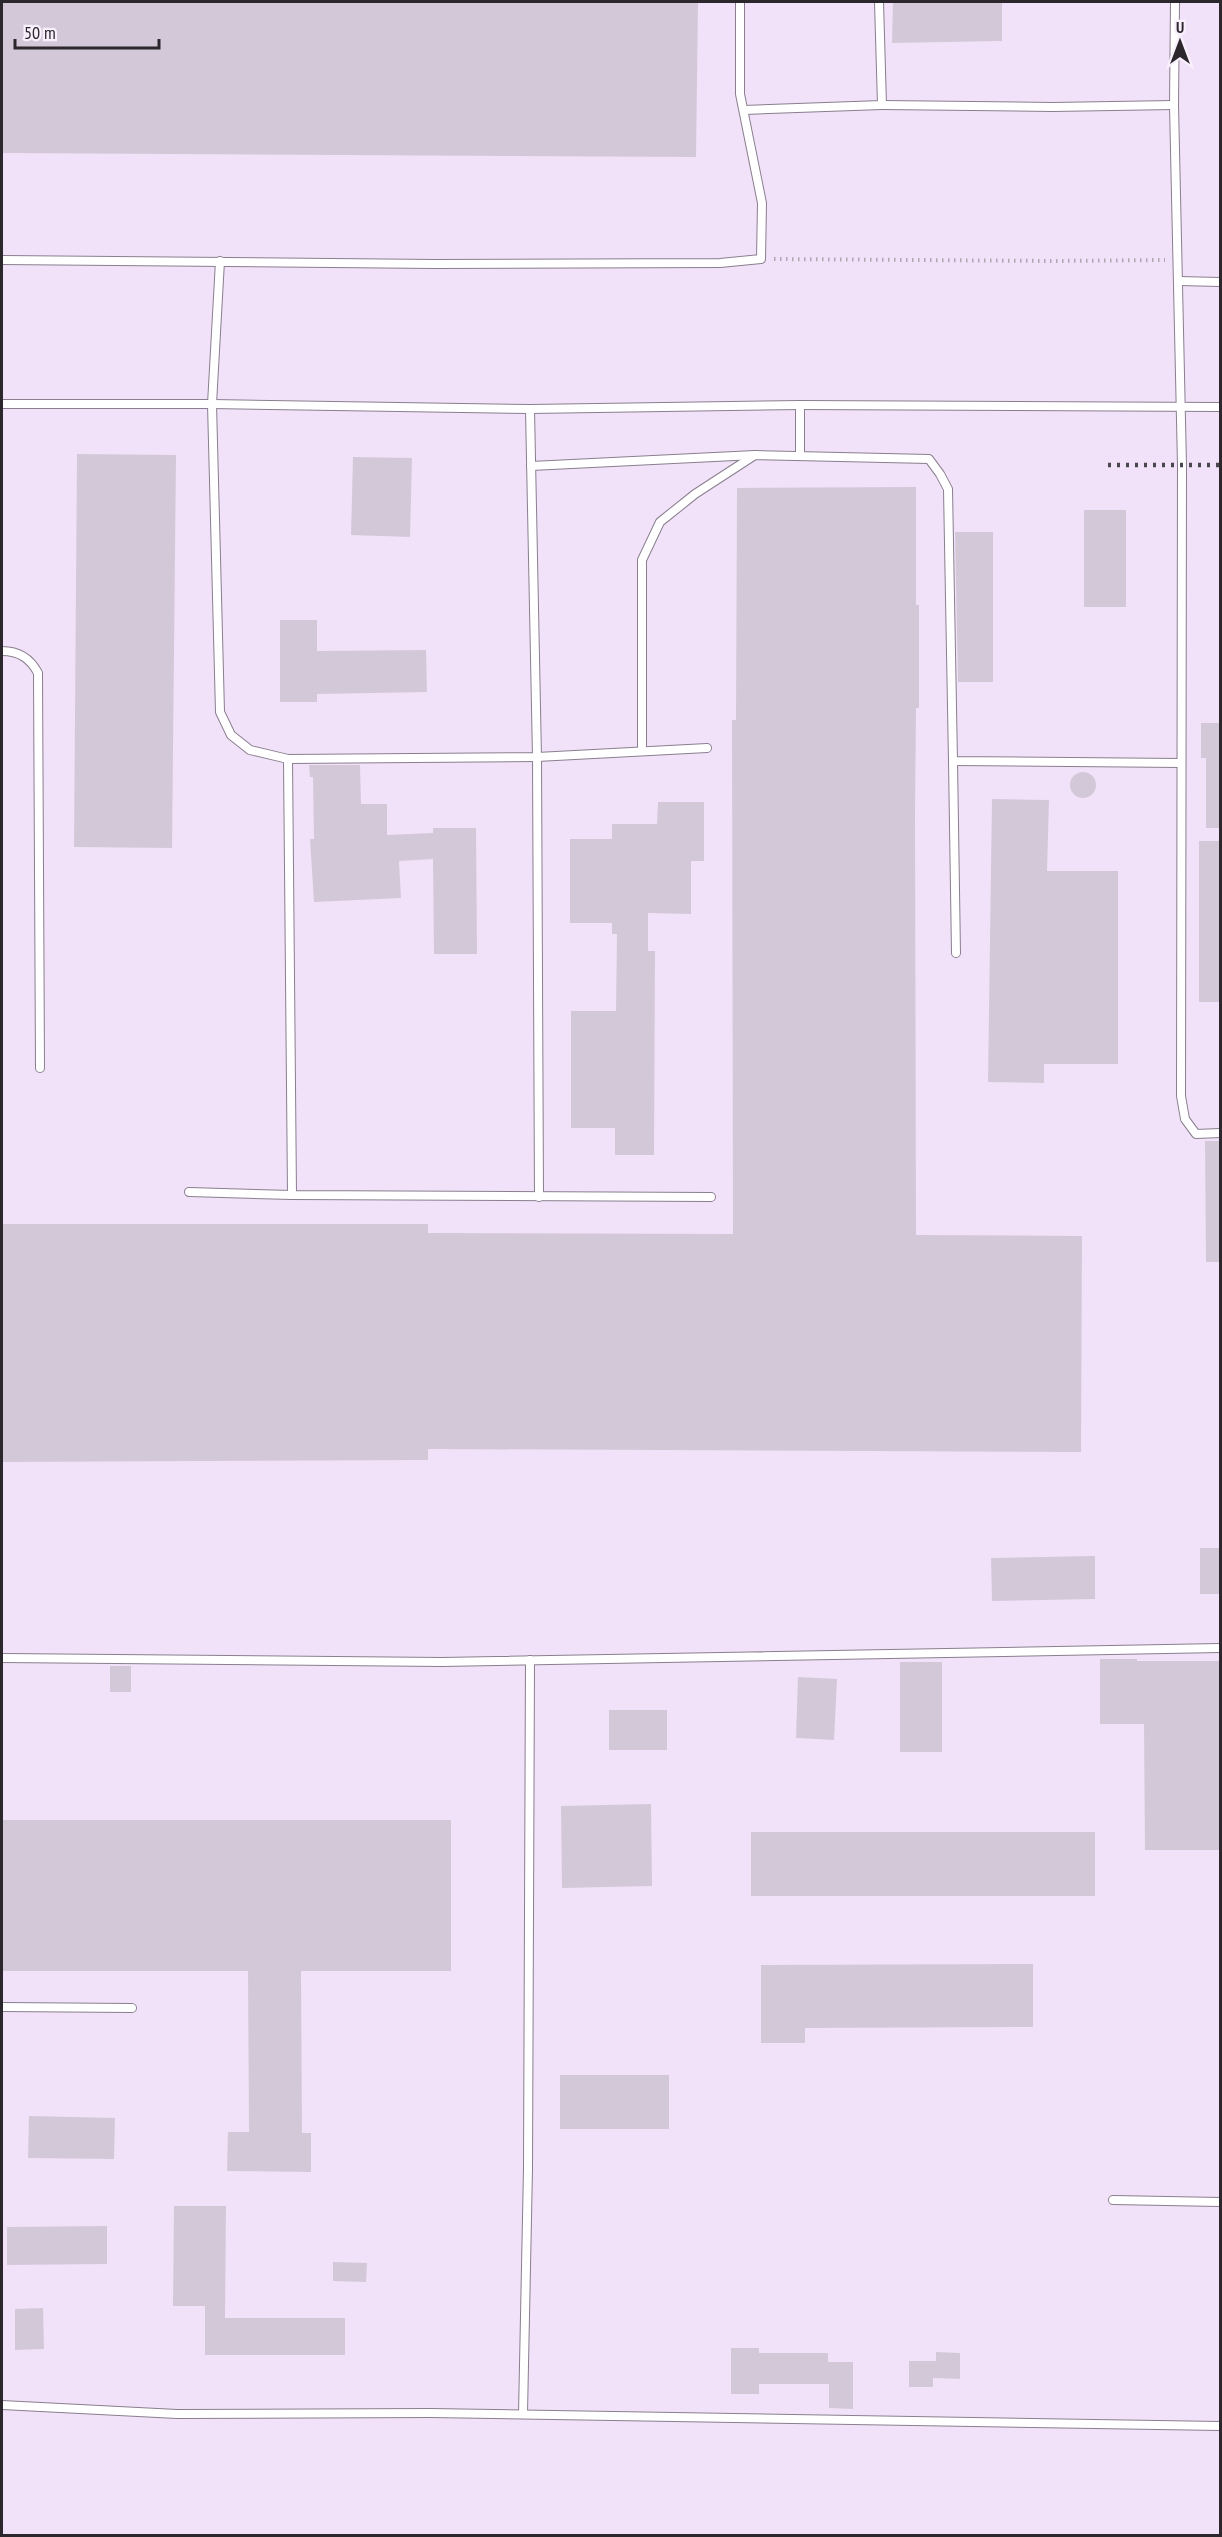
<svg xmlns="http://www.w3.org/2000/svg" width="1222" height="2537" viewBox="0 0 1222 2537" font-family="'PT Sans Narrow',sans-serif">
  <style>
    .built { fill: #f2e2f9 }
    .building { fill: #d3c8d8 }
    .lines { fill: none; stroke-linecap: round; stroke-linejoin: round }
    .service-casing { stroke: #897f8e; stroke-width: 10 }
    .path { stroke: #aea6b1; stroke-width: 4; stroke-dasharray: 1.5 4.5; stroke-linecap: butt }
    .service { stroke: #fff; stroke-width: 8 }
    .rail { stroke: #4a464d; stroke-width: 4.5; stroke-dasharray: 3 6; stroke-linecap: butt }
  </style>
  <rect width="100%" height="100%" fill="#f9f0fd"/>
  <path class="built" d="M2 2H1220V2535L2 2536Z"/>
  <g class="building">
    <path d="M2 2H698L696 157 2 153Z"/>
    <path d="M893 2H1002V41L892 43Z"/>
    <path d="M77 454 176 455 172 848 74 847Z"/>
    <path d="M353 457 412 458 410 537 351 535Z"/>
    <path d="M916 487V605H919V708H916L915 814 916 1235 1082 1236 1081 1452 428 1449V1460L2 1462V1224H428V1233L733 1234 732 720H736L737 488Z"/>
    <rect x="1084" y="510" width="42" height="97"/>
    <path d="M955 532H993V682H958Z"/>
    <path d="M280 620H317V651L426 650 427 692 317 694V702H280Z"/>
    <path d="M1201 723H1221V828H1206V758H1201Z"/>
    <path d="M309 765H360L361 804H387V835L433 833V828H476L477 954H434L433 859 399 861 401 898 314 902 310 839H314L313 777H310Z"/>
    <circle cx="1083" cy="785" r="13"/>
    <path d="M992 799 1049 800 1047 871H1118V1064H1044V1083L988 1082Z"/>
    <path d="M658 802H704V861H691V914L648 913V951H655L654 1155H615V1128H571V1011H616L617 934H612V923H570V839H612V824H657Z"/>
    <rect x="1199" y="841" width="22" height="161"/>
    <path d="M1205 1141H1221V1262H1206Z"/>
    <rect x="1200" y="1548" width="21" height="46"/>
    <path d="M1095 1556V1599L992 1601 991 1558Z"/>
    <path d="M1100 1659H1137V1661H1221V1850H1145L1144 1724H1100Z"/>
    <rect x="900" y="1662" width="42" height="90"/>
    <rect x="110" y="1666" width="21" height="26"/>
    <path d="M798 1677 837 1679 834 1740 796 1738Z"/>
    <rect x="609" y="1710" width="58" height="40"/>
    <path d="M651 1804 652 1886 562 1888 561 1806Z"/>
    <path d="M2 1820H451V1971H301L302 2133H311V2172L227 2171 228 2132H249L248 1971H2Z"/>
    <rect x="751" y="1832" width="344" height="64"/>
    <path d="M1033 1964V2027L805 2028V2043H761V1965Z"/>
    <rect x="560" y="2075" width="109" height="54"/>
    <path d="M29 2116 115 2118 114 2159 28 2158Z"/>
    <path d="M174 2206H226L225 2318H345V2355H205V2306H173Z"/>
    <path d="M107 2226V2264L7 2265V2227Z"/>
    <path d="M333 2262 367 2263 366 2282 333 2281Z"/>
    <path d="M43 2308 44 2349 15 2350V2309Z"/>
    <path d="M731 2348H759V2353H828V2362H853V2409L829 2408V2384H759V2394H731Z"/>
    <path d="M936 2352 960 2353V2379L933 2378V2387H909V2361H936Z"/>
  </g>
  <g class="lines">
    <g class="service-casing">
      <g id="service">
        <path d="M1175 2 1174 105 1182 465 1181 1096 1185 1119 1196 1134 1220 1133"/>
        <path d="M882 105 1052 107 1174 105"/>
        <path d="M744 110 882 105 879 2"/>
        <path d="M2 260 435 264 720 263 761 259 762 203 740 94V2"/>
        <path d="M220 261 212 404 220 712 231 735 250 750 288 759 537 757 707 748"/>
        <path d="M1179 281 1220 282"/>
        <path d="M2 404H212L530 409 537 757 539 1197"/>
        <path d="M800 405V454"/>
        <path d="M530 409 800 405 1220 407"/>
        <path d="M531 466 755 455"/>
        <path d="M2 651C19 651 30 658 38 673L40 1068"/>
        <path d="M642 750V560L660 522 695 494 755 455 929 459 940 474 948 489 953 761 1181 763"/>
        <path d="M288 759 292 1195"/>
        <path d="M953 761 956 953"/>
        <path d="M189 1192 292 1195 711 1197"/>
        <path d="M2 1658 442 1662 1220 1648"/>
        <path d="M2 2007 132 2008"/>
        <path d="M1113 2200 1220 2202"/>
        <path d="M2 2405 177 2414 430 2413 1220 2426"/>
        <path d="M523 2414 528 2169 530 1660"/>
      </g>
    </g>
    <path class="path" d="M774 259 1052 261 1165 260"/>
    <use href="#service" class="service"/>
    <path class="rail" d="M1108 465H1220"/>
  </g>
  <rect width="1222" height="2537" fill="none" stroke="#2b272d" stroke-width="6"/>
  <g transform="translate(1180 42)" stroke="#f9f0fd" stroke-width="4.5" paint-order="stroke">
  <path d="M0-4.5L10 22L0 15L-10 22Z" fill="#2b272d"/>
  <text y="-9" font-size="16" font-weight="bold" text-anchor="middle" fill="#2b272d">U</text>
  </g>
  <path d="M15 39v9h144v-9" fill="none" stroke="#2b272d" stroke-width="3"/>
  <text x="24" y="39" font-size="18" fill="#2b272d" stroke="#f9f0fd" stroke-width="4.5" paint-order="stroke">50 m</text>
</svg>
